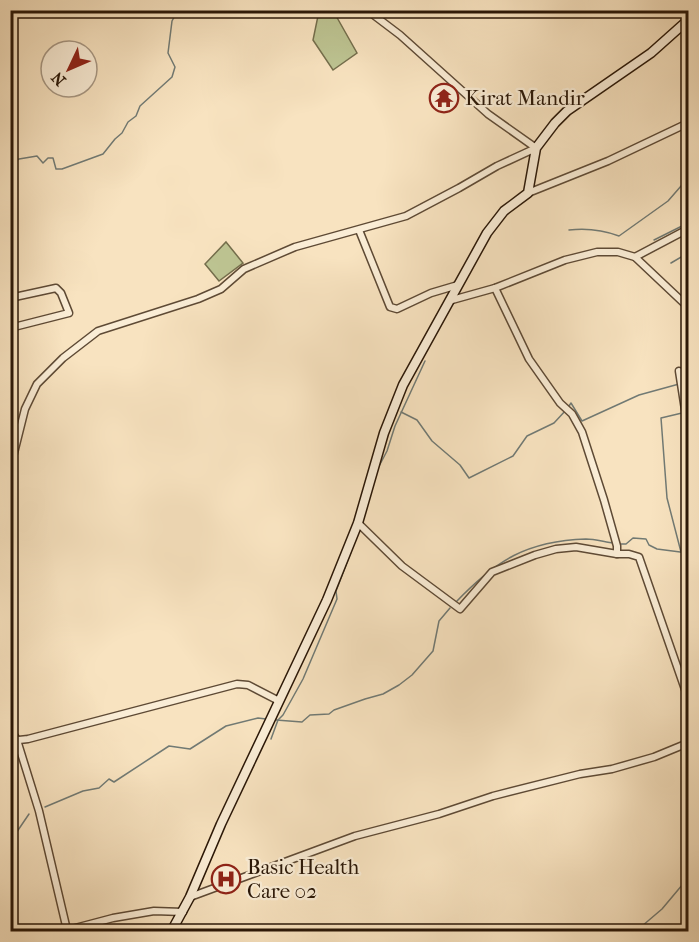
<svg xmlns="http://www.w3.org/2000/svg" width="699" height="942" viewBox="0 0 699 942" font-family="'IM FELL French Canon',serif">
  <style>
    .green { fill: #bdc492; stroke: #746e4c; stroke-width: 1.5 }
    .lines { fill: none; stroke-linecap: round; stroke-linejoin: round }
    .stream { stroke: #717a74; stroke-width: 1.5 }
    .street-casing { stroke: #5e4a35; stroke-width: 9 }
    .secondary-casing { stroke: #2a1707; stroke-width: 11 }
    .street { stroke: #faedd6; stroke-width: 6 }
    .secondary { stroke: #faedd6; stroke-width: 8 }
    .labels { text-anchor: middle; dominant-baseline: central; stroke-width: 4.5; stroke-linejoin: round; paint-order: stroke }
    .poi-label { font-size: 21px; fill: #2a1707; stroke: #faedd6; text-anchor: start }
  </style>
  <rect width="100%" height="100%" fill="#f8e3c0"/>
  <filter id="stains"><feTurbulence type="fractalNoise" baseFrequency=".00333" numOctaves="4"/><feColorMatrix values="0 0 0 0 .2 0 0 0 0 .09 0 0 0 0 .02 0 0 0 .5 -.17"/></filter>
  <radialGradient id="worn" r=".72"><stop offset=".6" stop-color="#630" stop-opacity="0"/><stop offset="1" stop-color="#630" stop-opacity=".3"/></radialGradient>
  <g class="green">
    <path d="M319 11H343L335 14 357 53 333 70 313 40Z"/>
    <path d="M226 242 243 263 219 281 205 264Z"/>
  </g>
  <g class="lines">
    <g class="stream">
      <path d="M10 164 19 159 37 156 43 163 48 158H53L56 169H62L103 154 115 139 122 133 128 122 136 116 140 106 172 77 175 67 168 53 172 21 178 10"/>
      <path d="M569 230C586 228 603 230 619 236L668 201 688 178"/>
      <path d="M654 240 688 223"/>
      <path d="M671 263 688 253"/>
      <path d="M569 406 571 403 582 421 639 395 679 384"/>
      <path d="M401 412 417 420 432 441 460 465 469 478 513 456 527 436 554 423 566 410"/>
      <path d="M377 470 387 451 395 426 425 361"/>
      <path d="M621 544H626L633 538 646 539 649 545 657 549 688 553"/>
      <path d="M681 552 667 498 661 418 682 413"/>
      <path d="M456 602C496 560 527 541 586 539 595 539 605 542 614 543"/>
      <path d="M276 720 302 722 310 715 329 714 334 710 365 699 383 694 399 685 412 675 433 651 439 621 450 608"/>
      <path d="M271 739 278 720 283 715 303 679 337 599 336 591 351 552"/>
      <path d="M45 807 83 791 99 788 109 779 114 782 169 746 190 749 226 726 258 718 266 719"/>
      <path d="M10 842 29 814"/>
      <path d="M10 874 13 891"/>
      <path d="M556 925 561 932"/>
      <path d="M395 932 416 928 429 932"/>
      <path d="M488 932H506"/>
      <path d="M526 932 538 930 542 925"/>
      <path d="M635 932 662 909 688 878"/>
    </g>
    <g class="street-casing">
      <g id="street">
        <path d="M367 10 400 35 488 114 536 148"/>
        <path d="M528 193 608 161 688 123"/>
        <path d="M359 230 390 307 397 309 431 293 458 285"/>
        <path d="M635 257 688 229"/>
        <path d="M495 288 529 359 560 403 572 414 582 432 604 500 617 546V554"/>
        <path d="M10 298 56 288 61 293 69 313 10 328"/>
        <path d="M452 300 495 288 565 260 597 252H618L635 257 688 307"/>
        <path d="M679 371 688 429"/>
        <path d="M10 469 25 409 37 384 63 358 98 331 198 299 221 289 244 269 295 247 406 216 459 188 497 166 536 148"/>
        <path d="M358 523 402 566 460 609 492 572 535 555 556 549 576 547 617 554H629L639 557 688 698"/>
        <path d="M10 729 17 740 39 811 67 930"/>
        <path d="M10 741 28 739 237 684 248 685 279 701"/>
        <path d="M190 897 355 836 439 814 493 796 580 774 612 769 654 757 688 743"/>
        <path d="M60 932 113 918 154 911 183 912"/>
      </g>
    </g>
    <g class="secondary-casing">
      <path id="secondary" d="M171 932 190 897 221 824 327 600 358 523 384 433 403 385 487 233 504 211 528 193 536 148 555 123 567 111 651 53 688 20"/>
    </g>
    <use href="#street" class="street"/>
    <use href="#secondary" class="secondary"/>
  </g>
  <defs>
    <g id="temple-ring" transform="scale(1.5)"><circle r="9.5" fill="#faedd6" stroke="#8f2418" stroke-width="1.5"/><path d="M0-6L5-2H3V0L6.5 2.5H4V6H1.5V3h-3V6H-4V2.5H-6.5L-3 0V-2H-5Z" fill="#8f2418"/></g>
    <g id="hospital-ring" transform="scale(1.5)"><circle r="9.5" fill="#faedd6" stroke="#8f2418" stroke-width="1.5"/><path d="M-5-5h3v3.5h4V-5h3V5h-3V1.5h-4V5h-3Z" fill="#8f2418"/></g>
  </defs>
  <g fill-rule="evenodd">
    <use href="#temple-ring" x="444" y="98"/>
    <use href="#hospital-ring" x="226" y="879"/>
  </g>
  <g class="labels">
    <g class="poi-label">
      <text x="465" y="98">Kirat Mandir</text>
      <text x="247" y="867">Basic Health<tspan x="247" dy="24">Care 02</tspan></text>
    </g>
  </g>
  <rect width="699" height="942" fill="none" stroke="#f8e3c0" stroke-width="36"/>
  <rect x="12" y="12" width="675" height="918" fill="none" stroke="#2a1707" stroke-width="3"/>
  <rect x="18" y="18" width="663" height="906" fill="none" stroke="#2a1707" stroke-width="1.5"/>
  <g transform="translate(69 69) rotate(226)"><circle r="28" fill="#faedd6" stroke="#a79783" stroke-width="1.5"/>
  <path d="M0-4.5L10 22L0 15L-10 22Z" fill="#8f2418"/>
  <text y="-9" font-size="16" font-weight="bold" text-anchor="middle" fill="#2a1707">N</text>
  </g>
  <rect width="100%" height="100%" filter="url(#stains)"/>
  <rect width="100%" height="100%" fill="url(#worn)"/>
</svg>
